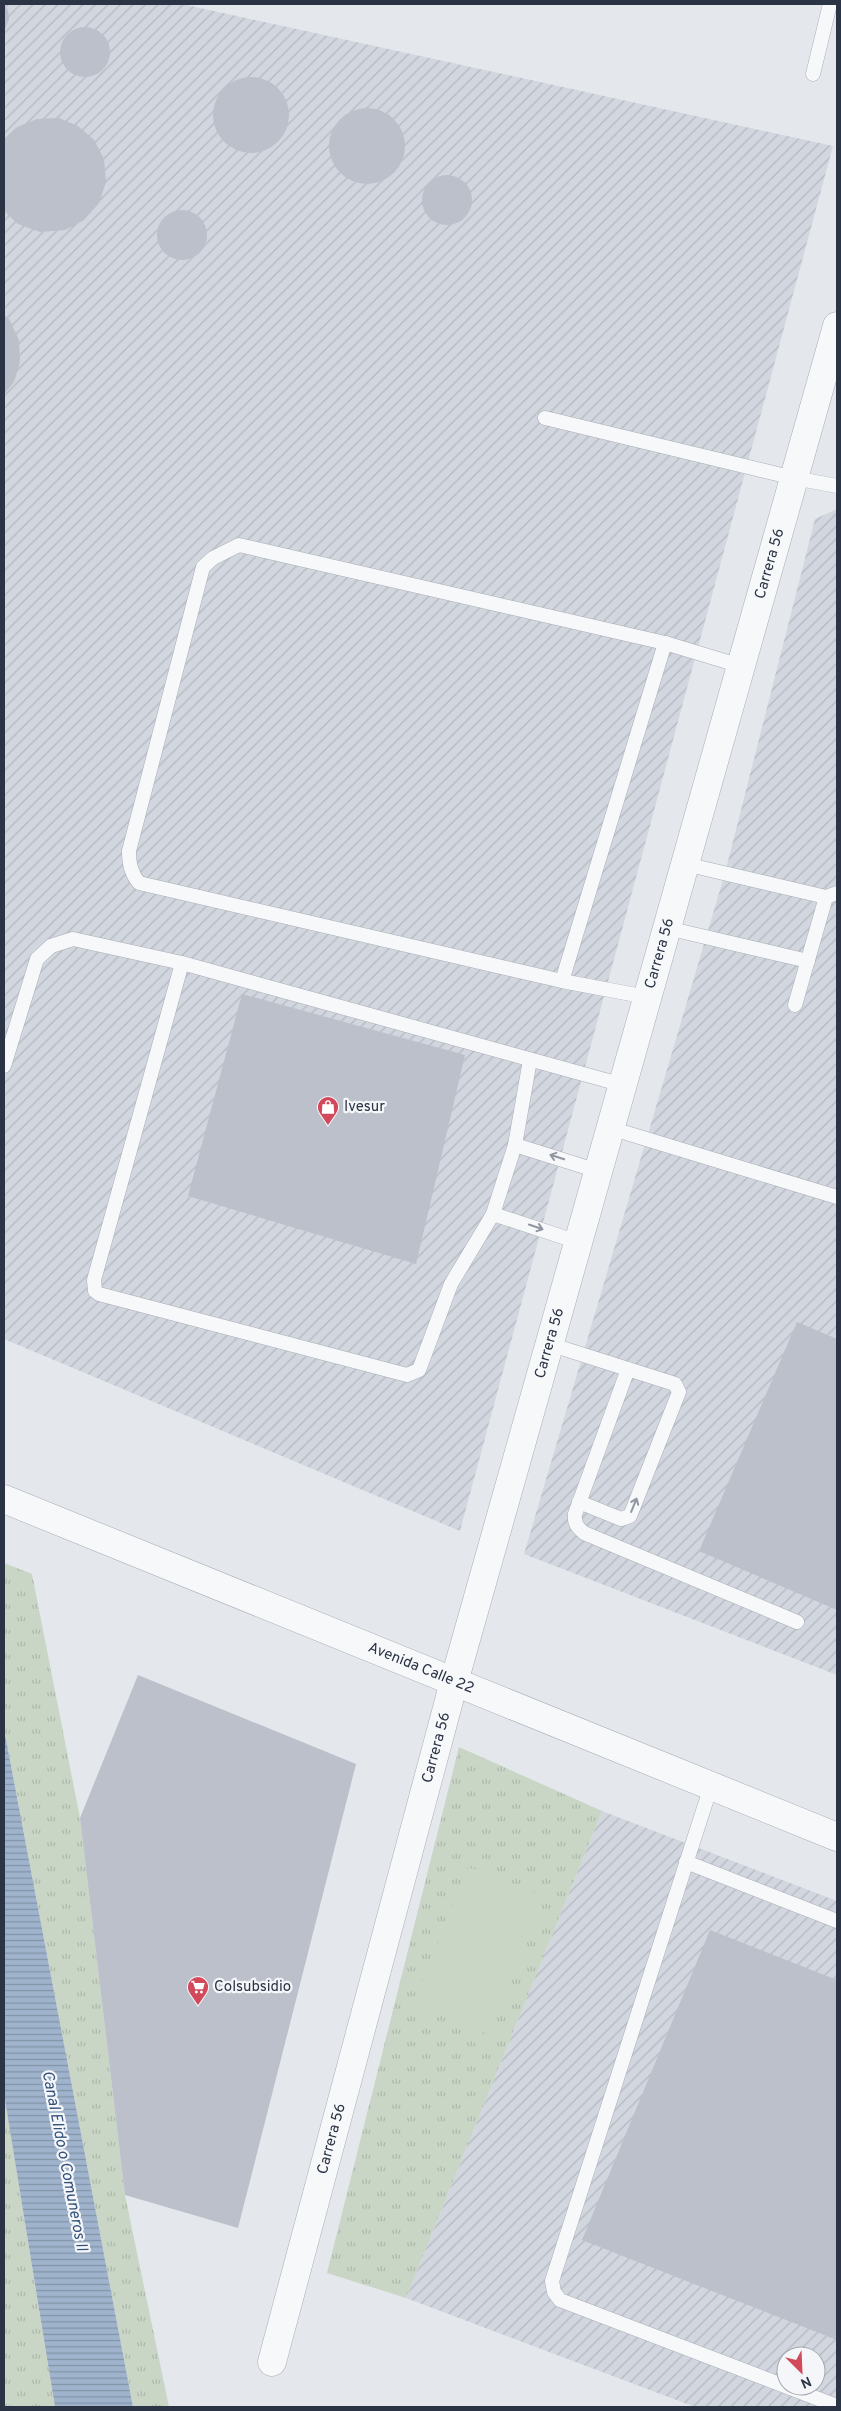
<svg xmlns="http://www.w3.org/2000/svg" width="841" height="2411" viewBox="0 0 841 2411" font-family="Overpass,sans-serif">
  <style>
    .industrial { fill: url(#industrial-furrows); fill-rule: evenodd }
    .grass { fill: url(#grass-tufts) }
    .pitch { fill: #c9d6c5 }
    .water { fill: url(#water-rules) }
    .building { fill: #bbc0ca }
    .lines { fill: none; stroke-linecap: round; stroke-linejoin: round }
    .service-casing { stroke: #a9aeb7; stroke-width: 15 }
    .minor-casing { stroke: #a9aeb7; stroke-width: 29 }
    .tertiary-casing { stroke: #a9aeb7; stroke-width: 29 }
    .service { stroke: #f7f8fa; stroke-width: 14 }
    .minor { stroke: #f7f8fa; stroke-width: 28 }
    .tertiary { stroke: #f7f8fa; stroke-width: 28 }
    .oneway { stroke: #9196a0 }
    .labels { text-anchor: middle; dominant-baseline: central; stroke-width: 4.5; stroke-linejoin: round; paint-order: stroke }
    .street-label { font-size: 15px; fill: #2b3445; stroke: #f4f6f9 }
    .poi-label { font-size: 15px; fill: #2b3445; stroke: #f4f6f9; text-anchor: start }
    .water-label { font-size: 16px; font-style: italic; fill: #34527a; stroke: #f4f6f9 }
  </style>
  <defs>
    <pattern id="industrial-furrows" width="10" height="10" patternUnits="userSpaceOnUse" patternTransform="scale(1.25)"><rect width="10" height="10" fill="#d2d6de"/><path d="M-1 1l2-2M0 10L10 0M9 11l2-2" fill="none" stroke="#b4b8c0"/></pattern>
    <pattern id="grass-tufts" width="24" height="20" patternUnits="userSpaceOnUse" patternTransform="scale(1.25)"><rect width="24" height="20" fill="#c9d6c5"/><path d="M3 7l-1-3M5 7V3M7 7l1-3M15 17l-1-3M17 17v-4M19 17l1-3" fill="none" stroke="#adb8ab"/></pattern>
    <pattern id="water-rules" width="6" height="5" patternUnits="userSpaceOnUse" patternTransform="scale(1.25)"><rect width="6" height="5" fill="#9fb4cc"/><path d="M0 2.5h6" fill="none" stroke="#8293a7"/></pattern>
  </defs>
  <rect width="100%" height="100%" fill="#e4e7ec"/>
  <g class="industrial">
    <path d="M4 4H182L833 146 460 1531 4 1339Z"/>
    <path d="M837 509V1675L524 1554 725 873 815 519Z"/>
    <path d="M602 1811 837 1901V2407H695L406 2298ZM786 2356H816V2386H786Z"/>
  </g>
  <g class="grass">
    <path d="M4 1563 32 1574 80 1818 125 2195 169 2407H133L4 1729Z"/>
    <path d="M459 1747 602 1811 406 2298 327 2273Z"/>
    <path d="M4 2094 55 2407H4Z"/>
  </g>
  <path class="pitch" d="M468 1867 545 1897 490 2035 413 2005Z"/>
  <path class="water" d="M4 1729 133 2407H55L4 2094Z"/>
  <g class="building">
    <path d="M4 4 8 10 9 19 4 32Z"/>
    <circle cx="85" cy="52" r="25"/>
    <circle cx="251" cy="115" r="38"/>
    <circle cx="367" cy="146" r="38"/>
    <path d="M59 118 78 126 94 140 104 159 106 182 99 203 84 220 65 230 40 232 18 224 4 211V139L17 127 37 119Z"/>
    <circle cx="447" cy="200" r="25"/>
    <circle cx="182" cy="235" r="25"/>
    <path d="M4 315 9 319 19 340 20 362 14 382 4 394Z"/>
    <path d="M242 994 465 1055 416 1264 188 1196Z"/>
    <path d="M797 1322 837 1339V1610L699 1551Z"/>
    <path d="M138 1675 356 1764 238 2228 125 2195 80 1818Z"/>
    <path d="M710 1930 837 1980V2340L582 2240Z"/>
  </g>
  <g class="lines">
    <g class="service-casing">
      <g id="service">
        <path d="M813 74 830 4"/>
        <path d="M545 418 794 478 837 486"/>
        <path d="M685 864 826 897 837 893"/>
        <path d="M667 928 808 961"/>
        <path d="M182 963 94 1280 95 1291 99 1294 407 1375 419 1370 451 1284 493 1214 515 1145 530 1060"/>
        <path d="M562 981 665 643"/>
        <path d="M647 997 562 981 139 883C131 873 129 864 129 851L203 567 213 558 239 545 665 643 741 666"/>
        <path d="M795 1005 826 897"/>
        <path d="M4 1066 37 959 51 946 73 939 182 963 623 1085"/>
        <path d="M610 1128 837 1197"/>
        <path d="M515 1145 598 1171"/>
        <path d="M493 1214 578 1242"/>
        <path d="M549 1344 675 1384 679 1392 630 1516 621 1519 579 1502"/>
        <path d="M628 1369 575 1514C574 1523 577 1527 584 1533L797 1622"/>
        <path d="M711 1786 552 2281 554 2292 560 2300 837 2406"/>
        <path d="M686 1862 837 1921"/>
      </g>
    </g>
    <g class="minor-casing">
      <g id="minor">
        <path id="s1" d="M272 2362 454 1682 837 326"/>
      </g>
    </g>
    <g class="tertiary-casing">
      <g id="tertiary">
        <path id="s2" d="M4 1499 837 1837"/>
      </g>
    </g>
    <use href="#service" class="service"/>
    <use href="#minor" class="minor"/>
    <use href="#tertiary" class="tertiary"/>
  </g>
  <defs><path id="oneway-shaft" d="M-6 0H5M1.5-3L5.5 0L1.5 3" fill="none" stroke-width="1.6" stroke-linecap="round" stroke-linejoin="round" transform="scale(1.25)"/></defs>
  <g class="oneway">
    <use href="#oneway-shaft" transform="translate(557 1157) rotate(-162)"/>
    <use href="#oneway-shaft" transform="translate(536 1227) rotate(19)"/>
    <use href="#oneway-shaft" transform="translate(634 1505) rotate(-68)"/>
  </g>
  <defs>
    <g id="shop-pin" transform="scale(1.125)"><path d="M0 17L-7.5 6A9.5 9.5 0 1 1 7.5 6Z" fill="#d1495b" stroke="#f4f6f9"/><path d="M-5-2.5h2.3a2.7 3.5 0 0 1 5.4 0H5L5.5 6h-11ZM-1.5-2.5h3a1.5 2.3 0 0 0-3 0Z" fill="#fff"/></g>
    <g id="supermarket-pin" transform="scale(1.125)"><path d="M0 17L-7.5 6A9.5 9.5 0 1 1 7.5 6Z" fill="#d1495b" stroke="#f4f6f9"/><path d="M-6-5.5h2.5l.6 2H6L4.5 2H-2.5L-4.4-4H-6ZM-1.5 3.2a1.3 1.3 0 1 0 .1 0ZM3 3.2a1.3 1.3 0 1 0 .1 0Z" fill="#fff"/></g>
  </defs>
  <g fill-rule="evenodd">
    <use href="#shop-pin" x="328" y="1107"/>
    <use href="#supermarket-pin" x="198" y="1987"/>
  </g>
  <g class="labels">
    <g class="street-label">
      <text stroke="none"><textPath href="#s1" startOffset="1866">Carrera 56</textPath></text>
      <text stroke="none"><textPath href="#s1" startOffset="1461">Carrera 56</textPath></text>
      <text stroke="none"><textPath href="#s1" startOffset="1056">Carrera 56</textPath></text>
      <text stroke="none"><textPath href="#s2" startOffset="450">Avenida Calle 22</textPath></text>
      <text stroke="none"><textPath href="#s1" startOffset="636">Carrera 56</textPath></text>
      <text stroke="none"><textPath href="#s1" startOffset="231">Carrera 56</textPath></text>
    </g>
    <g class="poi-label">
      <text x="344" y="1107">Ivesur</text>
      <text x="214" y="1987">Colsubsidio</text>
    </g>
    <g class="water-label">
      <text transform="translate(64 2161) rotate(79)">Canal Elido o Comuneros II</text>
    </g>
  </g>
  <rect width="841" height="2411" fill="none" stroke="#2b3445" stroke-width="10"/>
  <g transform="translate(801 2371) rotate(156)"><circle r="24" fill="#f4f6f9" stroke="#a4a8b1"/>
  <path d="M0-4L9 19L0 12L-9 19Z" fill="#d1495b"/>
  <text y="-8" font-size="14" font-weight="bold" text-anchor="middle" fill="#2b3445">N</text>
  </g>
</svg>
